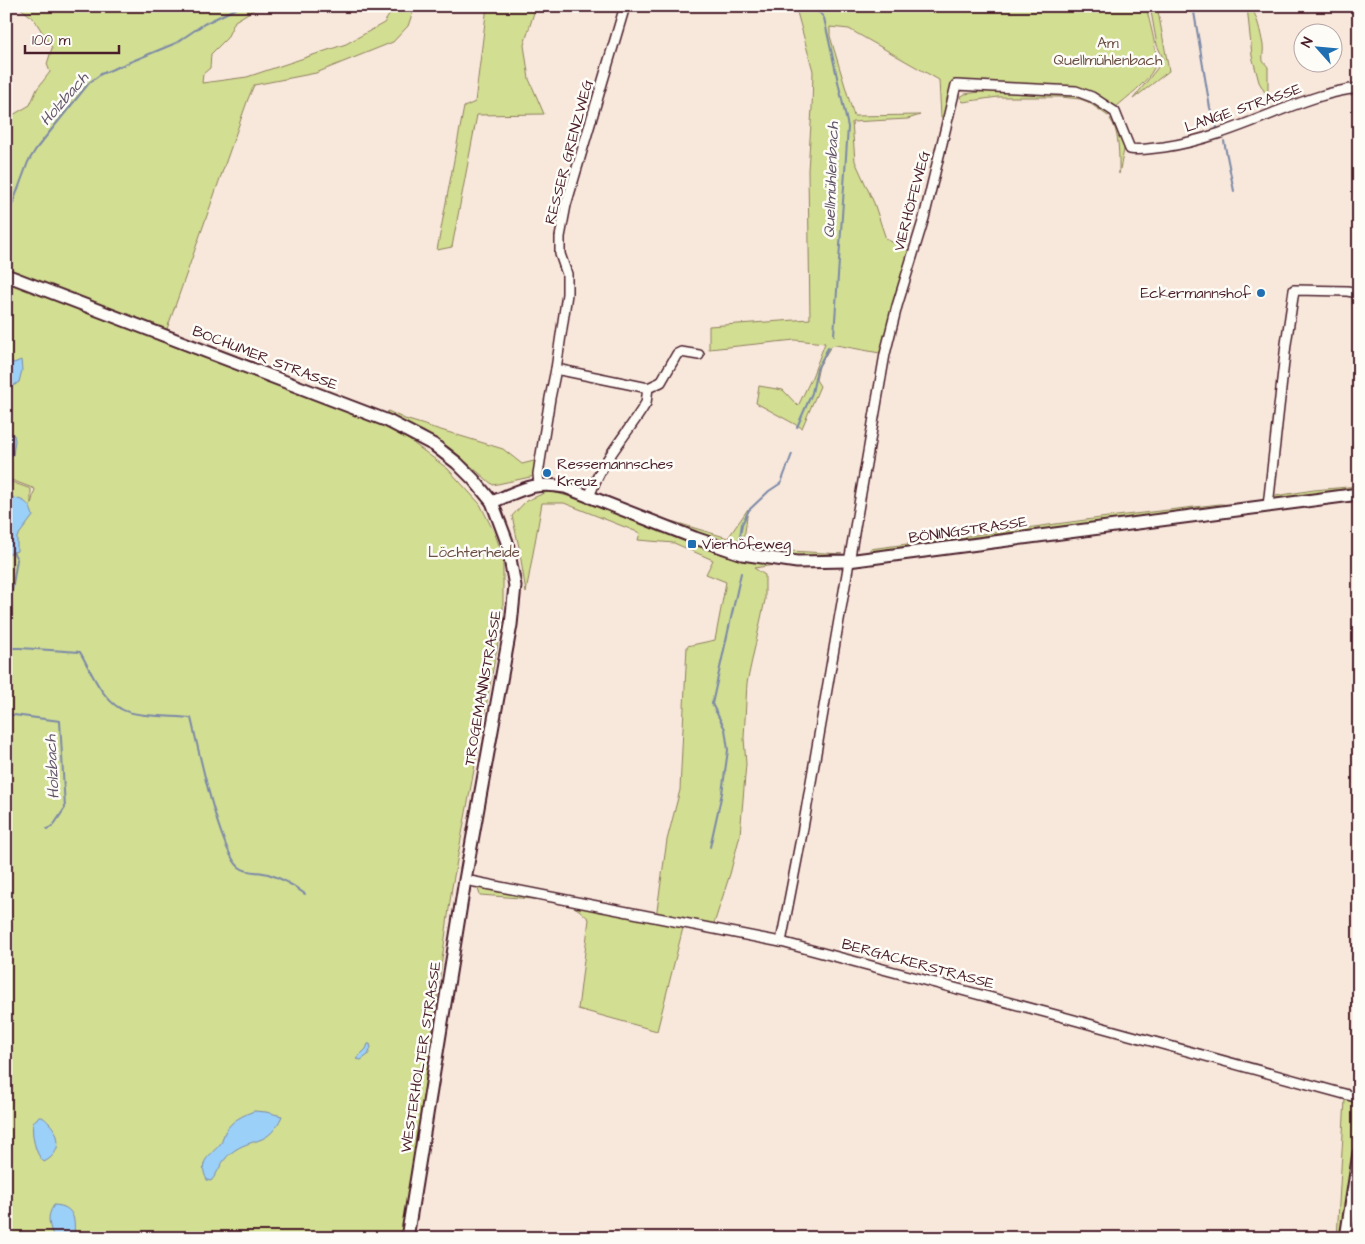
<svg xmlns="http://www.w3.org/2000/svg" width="1365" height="1244" viewBox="0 0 1365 1244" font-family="'Architects Daughter',sans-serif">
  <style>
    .green { fill: #d2de92; stroke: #8e7e5e }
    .water { fill: #9bd0f9; stroke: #7b89a7 }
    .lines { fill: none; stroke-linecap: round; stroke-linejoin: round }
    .stream { stroke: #7b89a7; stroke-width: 2 }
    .minor-casing { stroke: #4a1f2b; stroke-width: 12 }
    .major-casing { stroke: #4a1f2b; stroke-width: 15 }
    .minor { stroke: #fdfcf7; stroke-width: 9 }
    .major { stroke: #fdfcf7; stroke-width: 11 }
    .poi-dot { fill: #1f6fb2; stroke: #fdfcf7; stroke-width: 2 }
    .labels { text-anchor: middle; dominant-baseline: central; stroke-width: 5; stroke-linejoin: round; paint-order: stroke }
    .park-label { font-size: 15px; fill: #6c4f45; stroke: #fdfcf7 }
    .street-label { font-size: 15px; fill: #4a1f2b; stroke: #fdfcf7 }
    .poi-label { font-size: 15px; fill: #4a1f2b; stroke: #fdfcf7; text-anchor: start }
    .water-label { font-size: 16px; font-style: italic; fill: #625469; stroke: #fdfcf7 }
  </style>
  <rect width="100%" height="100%" fill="#f8e8db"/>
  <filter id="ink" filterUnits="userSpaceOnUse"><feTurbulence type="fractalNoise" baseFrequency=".02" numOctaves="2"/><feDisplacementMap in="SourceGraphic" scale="10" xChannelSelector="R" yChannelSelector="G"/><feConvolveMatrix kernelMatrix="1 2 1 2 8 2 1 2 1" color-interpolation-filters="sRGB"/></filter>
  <g filter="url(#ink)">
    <g class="green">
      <path d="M18 6H260L235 21 227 38 211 54 210 68 203 74 202 83 247 77 346 44 384 23 395 6H415L408 26 393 42 316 73 254 85 248 99 167 329 157 340 397 431 448 469 480 504 495 534 503 556V616L452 887 404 1238H6V480L31 489V504L35 489 6 478V119L30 105 37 89 50 72 47 64 52 48 34 19Z"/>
      <path d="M487 6H536L524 45 529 79 544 114 477 115 452 247 437 250 464 107 475 102Z"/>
      <path d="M787 6H1146C1149 22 1160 54 1154 68 1146 84 1128 96 1115 108L1089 92 958 82 955 80 956 85 947 121 941 117 939 80 849 29 830 27V36L854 116 920 115 908 119 852 122 855 161 874 203 886 239 914 253 885 354 836 345 831 346 819 366 816 380 820 386 802 428 756 403 759 386 783 390 798 406 812 377 825 343 795 340 709 349V326L810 319 808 170 812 108 813 71 797 12Z"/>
      <path d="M1150 6H1157L1169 71 1133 99 1159 66 1163 58 1157 45Z"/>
      <path d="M1247 6H1251C1258 20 1260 30 1263 45 1264 50 1262 56 1263 61L1268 67V98L1259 82 1252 56Z"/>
      <path d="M994 90 1082 95 1112 114 1108 116 1088 102 1080 99 1061 97H998L963 102 960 97 965 94Z"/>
      <path d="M1113 118 1125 145 1119 174C1119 159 1120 130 1110 119Z"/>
      <path d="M388 411 405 419 503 449 522 464 538 460 535 476 493 485 451 449 423 431 386 416Z"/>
      <path d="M1359 486V499L1329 504 945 553 924 558 868 562 870 549 1108 517 1220 504 1249 506 1275 496 1314 490Z"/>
      <path d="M549 491 590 502 662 533 671 521 728 538 748 509 745 532 734 554 774 550 842 554 841 567 798 568 774 565 754 568 765 575V600L747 683 744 738 746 764 740 835 730 874 713 927 656 917 667 840 680 790 687 646 715 640 726 582 706 574 713 560 674 543 638 540 640 533 564 503H542L526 593 519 547 512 516 526 501Z"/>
      <path d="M476 883 683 928 657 1031 578 1009 589 919 579 910 569 904 546 900 480 895Z"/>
      <path d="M1345 1099 1359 1104V1130L1349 1180 1341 1238H1337Z"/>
    </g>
    <g class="water">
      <path d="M8 360 14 363 21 360 22 370 19 382 6 391V361Z"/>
      <path d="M6 433 14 435 15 440 13 455 7 458Z"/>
      <path d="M6 496C21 500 29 499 33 516L17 537V551L6 555Z"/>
      <path d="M368 1044H370L371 1048 368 1055 361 1060 356 1059 366 1049Z"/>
      <path d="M254 1111 266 1112 282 1116C268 1148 252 1136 231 1153 220 1162 219 1172 211 1181L207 1180C197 1160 210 1157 221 1143 223 1140 223 1136 225 1132 232 1120 242 1116 254 1111Z"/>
      <path d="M39 1117C44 1117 45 1119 49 1123 61 1135 62 1153 44 1162 35 1155 31 1133 33 1122Z"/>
      <path d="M54 1205C76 1206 75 1221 74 1238H54C49 1225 46 1217 54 1205Z"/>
    </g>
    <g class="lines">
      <g class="stream">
        <path d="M807 6 820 13 824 18 848 127 834 335"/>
        <path d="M1193 6 1210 108 1217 128"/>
        <path d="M1224 141 1234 191"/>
        <path d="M6 226 11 208 28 162 36 149 89 83 101 74 176 43 204 24 241 6"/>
        <path d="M797 427 812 393 817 369 828 348"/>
        <path d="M739 543 742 524 749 510 769 491 781 483 792 454"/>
        <path d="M6 629 17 559 13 552"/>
        <path d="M6 648H20L80 652C91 671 101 698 121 709 134 717 174 716 191 718 198 747 219 850 239 867 248 874 258 871 268 874 282 878 293 885 305 894"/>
        <path d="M6 714 60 721 65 808 53 826 47 829"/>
        <path d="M710 847 722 793 728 750 725 729 712 704 741 573"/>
      </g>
      <g class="minor-casing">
        <g id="minor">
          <path d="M556 369 648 388"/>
          <path d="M539 484 538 474 550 398 556 369 567 294V274L560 254V237L566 205 625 6"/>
          <path d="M589 498C599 465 623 439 641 411L646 403 648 388 661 382 677 354 681 352 699 355"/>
          <path d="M1268 506 1286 344 1294 290 1347 291 1359 293"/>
          <path d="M465 880 781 942 1056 1015 1359 1098"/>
          <path d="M781 942 803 828 885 354 897 306 924 218 956 85 1076 91 1092 97 1115 112 1130 149C1141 151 1152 148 1164 147 1205 141 1243 125 1281 110 1307 100 1331 91 1359 88"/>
        </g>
      </g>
      <g class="major-casing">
        <g id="major">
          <path d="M6 275 388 421 434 445 457 463 474 480 492 502 507 542 515 586 511 625 465 880 407 1238"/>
          <path d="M492 502C522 490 532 481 565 487L695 538 742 554 797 562 848 561 1359 494"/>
          <path d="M1346 1238 1359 1153"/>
        </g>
      </g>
      <use href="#minor" class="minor"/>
      <use href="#major" class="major"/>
    </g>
  </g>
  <g class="poi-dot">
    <circle cx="1261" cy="293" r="5"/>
    <circle cx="547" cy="473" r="5"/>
    <rect x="687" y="539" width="10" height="10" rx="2.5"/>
  </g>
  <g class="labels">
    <g class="park-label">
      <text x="1108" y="43">Am<tspan x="1108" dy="17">Quellmühlenbach</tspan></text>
      <text x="474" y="552">Löchterheide</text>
    </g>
    <g class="street-label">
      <text transform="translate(1243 108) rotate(-19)">LANGE STRASSE</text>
      <text transform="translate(569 152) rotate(-75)">RESSER GRENZWEG</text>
      <text transform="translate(912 201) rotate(-75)">VIERHÖFEWEG</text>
      <text transform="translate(265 358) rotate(21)">BOCHUMER STRASSE</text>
      <text transform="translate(968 530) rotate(-8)">BÖNINGSTRASSE</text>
      <text transform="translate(483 688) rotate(-80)">TROGEMANNSTRASSE</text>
      <text transform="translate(918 964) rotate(15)">BERGACKERSTRASSE</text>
      <text transform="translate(421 1057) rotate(-81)">WESTERHOLTER STRASSE</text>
    </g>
    <g class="poi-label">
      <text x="1251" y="293" text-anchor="end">Eckermannshof</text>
      <text x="557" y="464">Ressemannsches<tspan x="557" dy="17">Kreuz</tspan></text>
      <text x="702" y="544">Vierhöfeweg</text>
    </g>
    <g class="water-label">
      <text transform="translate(64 99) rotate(-49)">Holzbach</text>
      <text transform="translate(831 180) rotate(-88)">Quellmühlenbach</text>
      <text transform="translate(52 767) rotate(-93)">Holzbach</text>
    </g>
  </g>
  <rect width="1365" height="1244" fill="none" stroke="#fdfcf7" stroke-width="25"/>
  <rect x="12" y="12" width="1340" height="1219" fill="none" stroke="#4a1f2b" stroke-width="2" filter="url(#ink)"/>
  <g transform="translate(1318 48) rotate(297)"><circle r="24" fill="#fdfcf7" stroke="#b5a4a5"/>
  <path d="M0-4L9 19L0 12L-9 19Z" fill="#1f6fb2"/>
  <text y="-8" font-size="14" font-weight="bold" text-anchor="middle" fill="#4a1f2b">N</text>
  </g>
  <path d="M25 45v8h94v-8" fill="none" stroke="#4a1f2b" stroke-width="2.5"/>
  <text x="32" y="45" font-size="15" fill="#4a1f2b" stroke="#fdfcf7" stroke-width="4" paint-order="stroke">100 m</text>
</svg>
